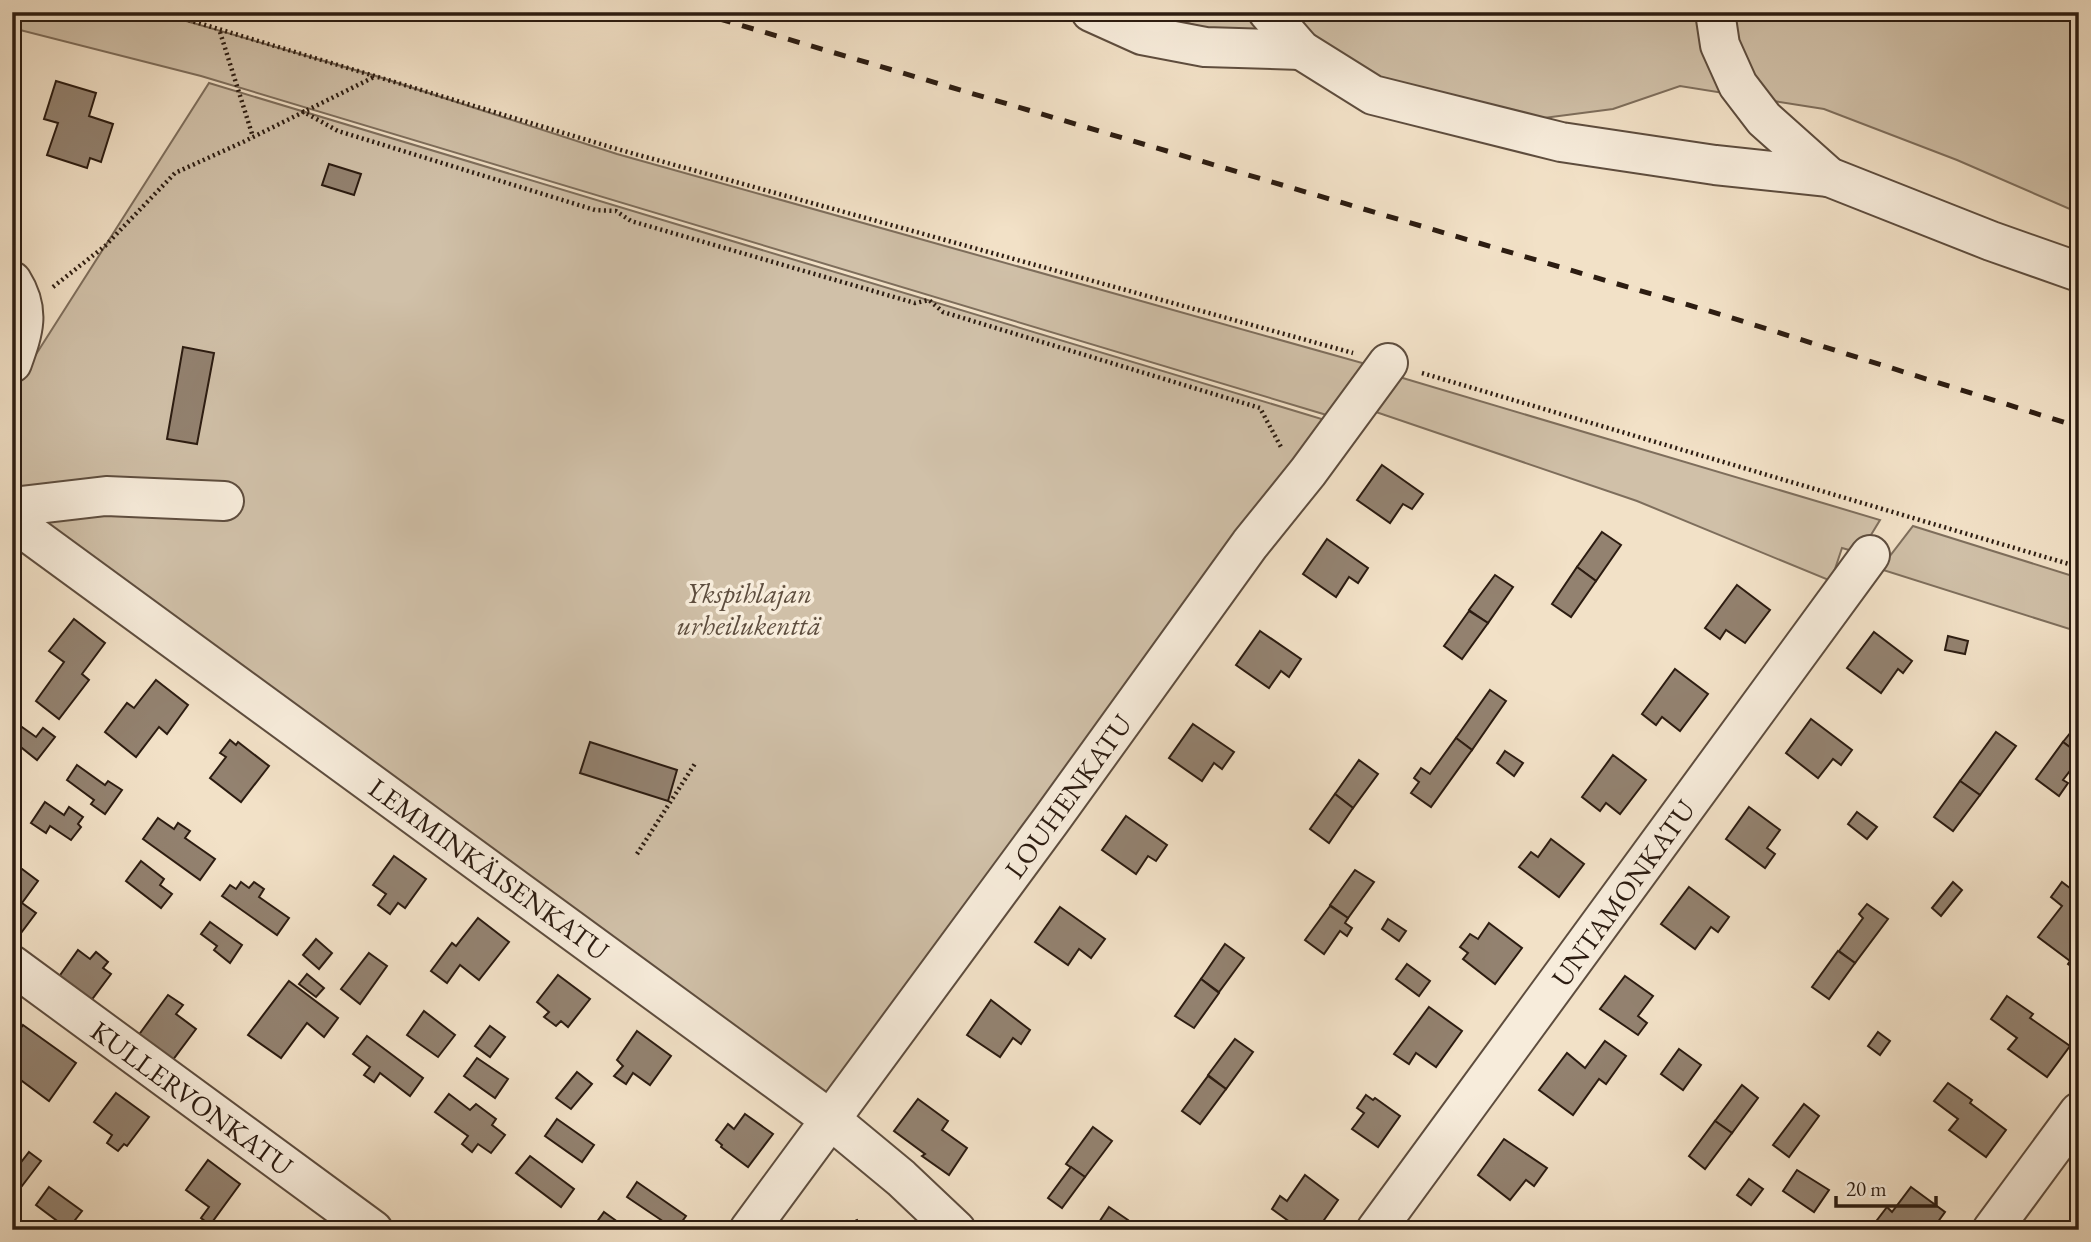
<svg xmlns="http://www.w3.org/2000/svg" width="2091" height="1242" viewBox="0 0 2091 1242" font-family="'EB Garamond',serif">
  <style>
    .green { fill: #d0c0a8; stroke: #7e6e5c; stroke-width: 2 }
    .building { fill: #938270; stroke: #2c1c11; stroke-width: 2 }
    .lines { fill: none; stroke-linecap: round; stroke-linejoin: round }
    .minor-casing { stroke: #5e4d3e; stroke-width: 42 }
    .path { stroke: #2c1c11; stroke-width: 4.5; stroke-dasharray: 2 3.5; stroke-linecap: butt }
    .minor { stroke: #f7ecdb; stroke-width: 38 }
    .rail { stroke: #2c1c11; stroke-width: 5; stroke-dasharray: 12 12; stroke-linecap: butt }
    .labels { text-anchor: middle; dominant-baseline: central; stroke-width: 7; stroke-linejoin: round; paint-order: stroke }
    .park-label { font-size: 28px; font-style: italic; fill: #5d4d3e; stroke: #f7ecdb }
    .street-label { font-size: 28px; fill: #2c1c11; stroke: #f7ecdb }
  </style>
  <rect width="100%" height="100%" fill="#f2e1c7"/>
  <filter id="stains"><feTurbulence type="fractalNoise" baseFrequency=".00286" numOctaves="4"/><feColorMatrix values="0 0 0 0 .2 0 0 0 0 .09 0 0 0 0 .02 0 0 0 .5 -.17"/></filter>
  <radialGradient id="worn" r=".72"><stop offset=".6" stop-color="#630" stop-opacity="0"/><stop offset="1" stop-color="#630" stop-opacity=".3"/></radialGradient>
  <g class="green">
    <path d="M12 12H155L376 76 617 154 1373 366 1330 416 201 76 12 28Z"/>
    <path d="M1149 12H2079V213L1957 160 1824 109 1680 86 1613 109 1536 119 1476 105Z"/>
    <path d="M209 83 1325 420 826 1098 12 500V392Z"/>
    <path d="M1396 376 1880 520 1860 553 1842 548 1831 581 1637 501 1370 410Z"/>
    <path d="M1913 526 2079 578V632L1880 569Z"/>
  </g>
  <g class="building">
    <path d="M56 81 96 93 89 116 113 124 101 162 90 158 87 168 47 155 58 123 44 119Z"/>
    <path d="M329 164 361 174 354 195 322 185Z"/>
    <path d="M12 174 18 175 12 196Z"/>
    <path d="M183 347 214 353 197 444 167 439Z"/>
    <path d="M1382 465 1423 494 1412 509 1403 504 1390 523 1357 500Z"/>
    <path d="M1602 532 1621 545 1596 581 1577 567Z"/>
    <path d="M1327 539 1368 568 1358 583 1349 577 1336 597 1303 574Z"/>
    <path d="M1577 567 1596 581 1571 617 1552 604Z"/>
    <path d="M1495 575 1513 587 1488 623 1469 610Z"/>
    <path d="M1737 585 1770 610 1745 643 1726 630 1720 639 1705 628Z"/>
    <path d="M1469 611 1488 623 1462 659 1444 646Z"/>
    <path d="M74 619 105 643 82 674 89 680 59 719 36 701 64 662 49 651Z"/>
    <path d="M1260 631 1301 659 1289 677 1281 671 1269 688 1236 665Z"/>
    <path d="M1874 632 1912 661 1903 673 1898 669 1881 693 1847 668Z"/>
    <path d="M1948 636 1968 641 1965 654 1945 650Z"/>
    <path d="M1675 669 1708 694 1680 731 1662 717 1656 725 1642 714Z"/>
    <path d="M156 680 188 705 167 734 159 727 136 757 105 732 127 703 134 708Z"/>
    <path d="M1490 690 1506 701 1472 750 1456 738Z"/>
    <path d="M1811 719 1852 750 1841 765 1833 759 1818 778 1786 753Z"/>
    <path d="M2079 722V754L2063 742Z"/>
    <path d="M1193 724 1234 752 1222 769 1214 763 1202 781 1169 758Z"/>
    <path d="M22 727 36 737 43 728 55 737 37 760 12 740Z"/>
    <path d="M1996 732 2016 746 1980 795 1960 781Z"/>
    <path d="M1456 738 1472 750 1431 807 1411 793 1419 782 1414 778 1421 768 1430 774Z"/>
    <path d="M230 740 236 745 238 742 269 766 241 802 210 778 226 757 220 753Z"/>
    <path d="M590 742 677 770 668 801 580 773Z"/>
    <path d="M2063 742 2079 754V759L2063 780 2068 783 2059 796 2036 779Z"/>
    <path d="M1505 751 1523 763 1514 776 1497 763Z"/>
    <path d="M1613 755 1646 780 1620 814 1606 803 1600 811 1582 797Z"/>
    <path d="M1359 760 1378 774 1353 808 1335 794Z"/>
    <path d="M77 765 105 785 108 781 122 790 105 814 91 804 94 800 67 780Z"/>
    <path d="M1960 781 1980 795 1953 831 1934 817Z"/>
    <path d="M1335 794 1353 808 1329 843 1310 829Z"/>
    <path d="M45 802 64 815 69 807 83 817 78 824 81 827 71 840 50 826 46 833 31 823Z"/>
    <path d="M1749 807 1780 830 1767 848 1775 854 1765 868 1726 839Z"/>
    <path d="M1857 812 1877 827 1867 839 1848 824Z"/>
    <path d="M1126 816 1167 845 1156 861 1148 856 1136 874 1102 850Z"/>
    <path d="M158 818 174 829 178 823 190 831 185 838 215 859 200 880 143 839Z"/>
    <path d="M1551 839 1584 864 1559 897 1519 867 1531 852 1538 857Z"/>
    <path d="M394 856 426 879 405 908 398 903 390 914 378 905 386 894 373 885Z"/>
    <path d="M141 861 164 879 160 885 172 894 161 908 126 881Z"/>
    <path d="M18 866 38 881 22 903 36 913 12 945V874Z"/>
    <path d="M1355 870 1374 882 1348 918 1330 905Z"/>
    <path d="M241 882 249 888 254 882 264 889 259 897 289 918 277 935 222 896 230 885 236 889Z"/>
    <path d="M1953 882 1962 890 1941 916 1932 908Z"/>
    <path d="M2062 882 2079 895V906L2074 913 2079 917V972L2068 964 2070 961 2038 937 2062 906 2051 897Z"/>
    <path d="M1689 887 1729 917 1718 932 1711 927 1695 949 1661 924Z"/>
    <path d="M1867 904 1888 919 1855 963 1839 951 1863 918 1859 914Z"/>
    <path d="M1330 906 1348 918 1345 923 1352 928 1347 936 1340 931 1324 954 1305 940Z"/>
    <path d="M1060 907 1105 939 1091 958 1079 949 1068 965 1035 942Z"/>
    <path d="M478 918 509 942 479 980 460 965 447 983 431 971 452 943 456 946Z"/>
    <path d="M1388 919 1406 931 1399 941 1382 929Z"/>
    <path d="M210 922 242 945 230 963 214 950 217 946 201 934Z"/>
    <path d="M1489 923 1522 948 1495 984 1463 959 1468 953 1460 947 1470 934 1478 939Z"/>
    <path d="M316 939 332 953 319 969 303 955Z"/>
    <path d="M1225 944 1244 958 1219 992 1201 979Z"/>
    <path d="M78 950 90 959 96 952 108 962 103 968 111 974 90 1002 58 978Z"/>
    <path d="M1838 951 1855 963 1829 999 1812 987Z"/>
    <path d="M369 953 387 966 360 1004 341 989Z"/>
    <path d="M1407 964 1430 981 1419 996 1396 979Z"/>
    <path d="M307 974 324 988 316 997 299 984Z"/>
    <path d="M558 975 590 999 568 1027 561 1021 556 1026 544 1017 549 1012 537 1002Z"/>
    <path d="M1625 976 1653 996 1638 1016 1647 1023 1638 1035 1600 1009Z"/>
    <path d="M1201 979 1219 993 1194 1028 1175 1016Z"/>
    <path d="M289 981 338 1018 324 1037 307 1023 281 1058 248 1035Z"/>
    <path d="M168 995 183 1005 176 1014 196 1029 172 1061 138 1036Z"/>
    <path d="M2007 996 2033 1014 2030 1018 2070 1046 2047 1077 2008 1049 2017 1038 1991 1019Z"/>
    <path d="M991 1000 1030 1030 1021 1044 1013 1038 1000 1057 967 1035Z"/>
    <path d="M1429 1007 1462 1031 1436 1067 1416 1053 1409 1064 1394 1054Z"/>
    <path d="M424 1011 455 1035 438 1057 407 1035Z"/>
    <path d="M23 1025 76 1063 49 1101 14 1075 20 1067 12 1062V1040Z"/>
    <path d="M490 1026 505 1037 490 1057 475 1046Z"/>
    <path d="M637 1031 671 1056 650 1085 633 1073 626 1084 614 1076 623 1066 617 1060Z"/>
    <path d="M1878 1032 1890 1041 1880 1055 1868 1046Z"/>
    <path d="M367 1036 423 1078 410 1096 380 1073 374 1082 364 1075 370 1067 353 1054Z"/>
    <path d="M1235 1039 1253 1052 1226 1089 1208 1075Z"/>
    <path d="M1605 1041 1626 1056 1606 1084 1599 1079 1573 1115 1539 1090 1567 1053 1585 1068Z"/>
    <path d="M1679 1049 1701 1065 1683 1090 1661 1074Z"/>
    <path d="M477 1058 508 1079 495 1098 464 1076Z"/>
    <path d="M577 1072 592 1084 571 1109 556 1098Z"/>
    <path d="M1208 1076 1226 1089 1200 1124 1182 1111Z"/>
    <path d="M1948 1083 1972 1100 1970 1103 2006 1130 1986 1157 1949 1130 1958 1119 1934 1101Z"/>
    <path d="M1742 1085 1758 1098 1732 1133 1715 1121Z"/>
    <path d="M116 1093 149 1117 127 1146 124 1144 118 1151 107 1143 112 1135 94 1122Z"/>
    <path d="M449 1094 470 1110 476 1104 496 1119 492 1125 505 1135 491 1153 478 1144 472 1152 462 1144 468 1136 435 1112Z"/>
    <path d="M1366 1095 1373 1100 1375 1098 1400 1116 1378 1147 1352 1129 1364 1113 1357 1108Z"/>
    <path d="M918 1099 948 1121 942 1130 967 1148 949 1175 922 1156 925 1154 894 1131Z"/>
    <path d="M1804 1104 1819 1116 1789 1157 1773 1145Z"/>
    <path d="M745 1114 773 1134 748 1167 721 1147 722 1145 716 1140 728 1124 734 1129Z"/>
    <path d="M557 1119 594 1145 582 1162 545 1136Z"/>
    <path d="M1715 1121 1732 1133 1705 1169 1689 1156Z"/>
    <path d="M1093 1127 1112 1141 1085 1177 1066 1164Z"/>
    <path d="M1504 1139 1547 1168 1534 1186 1526 1180 1510 1200 1478 1175Z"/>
    <path d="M29 1152 41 1161 22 1186 12 1179V1174Z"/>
    <path d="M530 1156 574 1189 561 1207 516 1173Z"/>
    <path d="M208 1160 240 1184 210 1225 201 1218 209 1207 186 1190Z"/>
    <path d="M1071 1167 1085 1177 1062 1208 1048 1198Z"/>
    <path d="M1797 1170 1829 1190 1814 1212 1783 1191Z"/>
    <path d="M1305 1175 1338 1200 1317 1230H1301L1272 1209 1280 1196 1287 1201Z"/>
    <path d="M1749 1179 1763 1189 1751 1205 1737 1195Z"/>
    <path d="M637 1182 686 1216 676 1230 627 1197Z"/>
    <path d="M49 1187 82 1211 68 1229 36 1205Z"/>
    <path d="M1911 1187 1945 1212 1932 1230H1881L1874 1224 1887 1207 1892 1212Z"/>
    <path d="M1109 1207 1128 1220 1122 1230H1094Z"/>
    <path d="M604 1212 629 1230H591Z"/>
    <path d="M857 1220 861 1229 870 1226 871 1230H835Z"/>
    <path d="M1715 1223 1724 1230H1709Z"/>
  </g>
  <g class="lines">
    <g class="minor-casing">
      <g id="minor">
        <path d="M1091 12 1142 35 1205 47 1301 50"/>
        <path d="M1268 12 1301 50 1373 95 1561 142 1715 165 1829 177"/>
        <path d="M1715 12 1720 45 1738 85 1764 119 1829 177 1991 241 2079 272"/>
        <path d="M12 281C31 311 23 332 12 363"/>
        <path d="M12 507 106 496 224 501"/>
        <path d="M12 521 831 1120 901 1178 956 1230"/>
        <path d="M12 965 373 1230"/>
        <path d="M749 1230 1051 820 1250 544 1308 472 1388 363"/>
        <path d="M1376 1230 1870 555"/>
        <path d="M1992 1230 2079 1112"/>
      </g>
    </g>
    <g class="path">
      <path d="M162 12 617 149 1353 353"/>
      <path d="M220 32 253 137"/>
      <path d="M302 111 338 131 595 210 616 211 631 221 915 303 929 300 943 312 1260 408 1281 447"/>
      <path d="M53 287 105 246 175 173 243 142 376 76"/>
      <path d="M1422 373 2079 567"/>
      <path d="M637 854 696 762"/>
    </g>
    <use href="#minor" class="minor"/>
    <path class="rail" d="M696 12 1726 316 2079 427"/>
  </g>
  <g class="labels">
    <g class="park-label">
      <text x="749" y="593">Ykspihlajan<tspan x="749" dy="32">urheilukenttä</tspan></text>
    </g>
    <g class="street-label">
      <text transform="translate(1068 796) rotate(-54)">LOUHENKATU</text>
      <text transform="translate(489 869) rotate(36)">LEMMINKÄISENKATU</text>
      <text transform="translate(1623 893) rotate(-54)">UNTAMONKATU</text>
      <text transform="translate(192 1098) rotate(36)">KULLERVONKATU</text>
    </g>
  </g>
  <rect width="2091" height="1242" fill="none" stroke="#f2e1c7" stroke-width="42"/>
  <rect x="14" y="14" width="2063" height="1214" fill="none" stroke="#2c1c11" stroke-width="3.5"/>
  <rect x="21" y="21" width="2049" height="1200" fill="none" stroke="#2c1c11" stroke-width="2"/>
  <path d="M1836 1196v10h100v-10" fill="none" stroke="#2c1c11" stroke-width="3.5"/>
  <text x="1846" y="1196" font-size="21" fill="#2c1c11" stroke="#f7ecdb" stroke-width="5" paint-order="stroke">20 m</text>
  <rect width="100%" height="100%" filter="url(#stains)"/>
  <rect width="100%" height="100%" fill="url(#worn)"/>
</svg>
